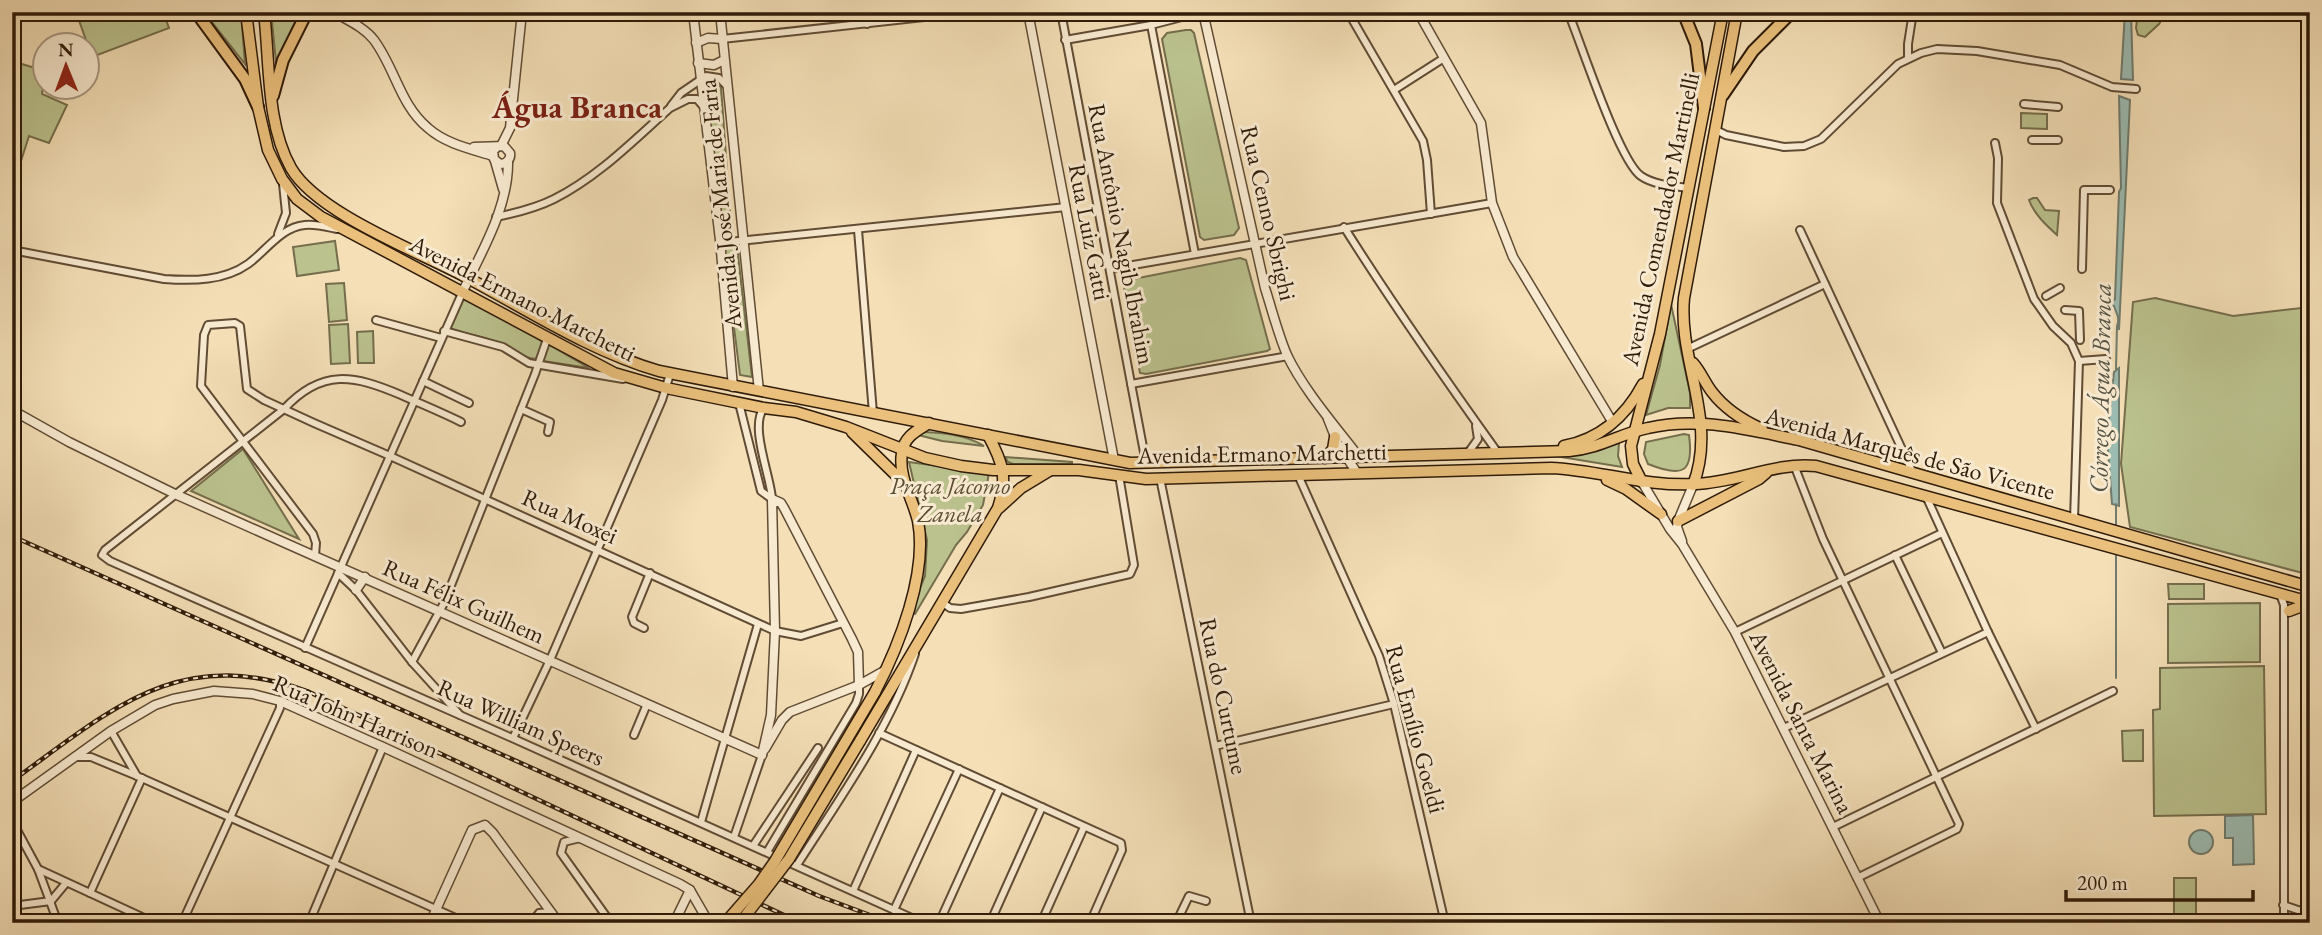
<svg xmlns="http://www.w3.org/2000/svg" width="2322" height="935" viewBox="0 0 2322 935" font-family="'EB Garamond',serif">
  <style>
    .green { fill: #bbc28e; stroke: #756e4c; stroke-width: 2 }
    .water { fill: #9cbcb2; stroke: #707c6e; stroke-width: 2 }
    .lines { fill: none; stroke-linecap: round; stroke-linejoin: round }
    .stream { stroke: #707c6e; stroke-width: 2 }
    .minor-casing { stroke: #604c34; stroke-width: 10 }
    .tertiary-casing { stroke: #604c34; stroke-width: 11 }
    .primary-casing { stroke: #2f1b09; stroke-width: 13 }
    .trunk-casing { stroke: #2f1b09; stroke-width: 14 }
    .minor { stroke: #f8ead0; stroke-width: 6 }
    .tertiary { stroke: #f8ead0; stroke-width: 8 }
    .primary { stroke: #eac07c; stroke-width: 10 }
    .trunk { stroke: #eac07c; stroke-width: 10 }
    .rail-casing { stroke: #2f1b09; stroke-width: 4.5 }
    .rail { stroke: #f8ead0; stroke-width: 2; stroke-dasharray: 5; stroke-linecap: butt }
    .primary-bridge-casing { stroke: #2f1b09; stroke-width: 13; stroke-linecap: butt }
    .primary-bridge { stroke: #eac07c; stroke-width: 10 }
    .labels { text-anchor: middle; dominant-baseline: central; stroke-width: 6; stroke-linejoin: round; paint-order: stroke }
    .street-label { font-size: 24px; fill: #2f1b09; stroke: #f8ead0 }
    .park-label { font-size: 24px; font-style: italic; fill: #594d31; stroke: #f8ead0 }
    .water-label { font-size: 26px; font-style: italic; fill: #555344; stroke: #f8ead0 }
    .district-label { font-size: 32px; font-weight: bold; fill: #7a1f14; stroke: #f8ead0 }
  </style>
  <rect width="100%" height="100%" fill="#f4dfb7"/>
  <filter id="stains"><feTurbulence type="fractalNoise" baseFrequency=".00286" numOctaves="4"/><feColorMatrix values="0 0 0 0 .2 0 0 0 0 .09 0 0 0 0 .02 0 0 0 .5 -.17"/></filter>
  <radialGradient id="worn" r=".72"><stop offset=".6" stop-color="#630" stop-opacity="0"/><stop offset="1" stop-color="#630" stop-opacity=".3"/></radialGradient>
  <g class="green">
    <path d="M76 12H163L169 28 92 57Z"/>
    <path d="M204 12H241L245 64Z"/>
    <path d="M271 12H301L276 62Z"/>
    <path d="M2138 12H2166L2159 24 2145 37 2138 35 2136 28Z"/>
    <path d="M1186 30H1191L1194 33 1239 228 1234 235 1204 240 1200 237 1162 39 1167 33Z"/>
    <path d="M12 61 45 71 42 94 67 105 49 143 29 136 21 161 12 158Z"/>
    <path d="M710 80 721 87 732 240 725 239 721 235 706 89V81Z"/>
    <path d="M2021 113 2047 114V129L2021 128Z"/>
    <path d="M2033 198H2037L2045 210 2059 211 2057 235C2046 225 2034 214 2029 200Z"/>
    <path d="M335 241 339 270 297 276 293 247Z"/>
    <path d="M729 246H737L752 377 740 375 724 248Z"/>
    <path d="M1240 258 1246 260 1270 349 1267 351 1146 374 1140 373 1123 281Z"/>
    <path d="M344 283 347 320 329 322 326 284Z"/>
    <path d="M464 298 542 341V348L536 359C521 358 513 348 500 343 484 336 467 335 450 328Z"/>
    <path d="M2155 298 2233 316 2310 307V575L2130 527 2121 464 2133 302Z"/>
    <path d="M1671 304 1690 393V408H1668L1646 415 1660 365Z"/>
    <path d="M348 324 350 363 331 364 329 325Z"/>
    <path d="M373 331 374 363H358L357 332Z"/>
    <path d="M548 344 589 368 543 361Z"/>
    <path d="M919 432C939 432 967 435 984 446L942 441 918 435Z"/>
    <path d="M1684 434 1689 435C1694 473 1683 478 1648 464L1644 454 1646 442Z"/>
    <path d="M1619 443 1618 456 1622 467 1555 456 1581 454Z"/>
    <path d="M243 449 299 539 191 491Z"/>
    <path d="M1005 457 1072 462V464H1013L1008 462Z"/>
    <path d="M909 462 989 473 983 505 967 532 956 545 915 614 910 612 925 576 927 540Z"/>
    <path d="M2168 584H2204V599H2169Z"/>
    <path d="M2260 603V662L2168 663V604Z"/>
    <path d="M2264 666 2266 814 2154 816 2153 710 2160 709V668Z"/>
    <path d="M2143 730V761H2123L2122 731Z"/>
    <path d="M2174 878H2196V915L2174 916Z"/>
  </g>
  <g class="water">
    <path d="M2125 12H2131L2133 80 2121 79Z"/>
    <path d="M2119 96 2130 100 2119 330 2118 317 2114 306 2110 305 2115 299 2119 192 2121 188Z"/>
    <path d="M2119 368V506L2112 504 2107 438 2114 372Z"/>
    <path d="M2253 815 2254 864 2233 865V838H2225V816Z"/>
    <circle cx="2201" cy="842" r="12"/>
  </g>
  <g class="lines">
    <g class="stream">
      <path d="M2116 369 2117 326 2119 319"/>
      <path d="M2116 527V504"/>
      <path d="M2116 678V553"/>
    </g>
    <g class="minor-casing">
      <g id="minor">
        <path d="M866 12 867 24"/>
        <path d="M1061 12 1146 463"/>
        <path d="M1348 12 1423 141 1427 160 1431 214"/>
        <path d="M1568 12C1581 43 1619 161 1641 176 1654 185 1673 186 1689 188"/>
        <path d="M1151 25 1195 254"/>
        <path d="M722 39 970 12"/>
        <path d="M1065 40 1151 25 1201 12"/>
        <path d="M1908 58V44L1913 12"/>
        <path d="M1394 90 1444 58"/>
        <path d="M2024 104 2058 107"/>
        <path d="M671 106 681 93 706 76 719 78 726 85"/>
        <path d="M1716 130 1726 135 1784 147 1804 146 1821 139 1898 64 1921 53 1937 49 1977 51 2060 65 2112 87 2136 89"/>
        <path d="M2032 140H2058"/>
        <path d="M1995 143 1998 158 1997 203 2034 299 2053 326 2071 343 2079 361 2074 520"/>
        <path d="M496 217C516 213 536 208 554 199 598 177 634 140 670 108L688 99H697L703 106"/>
        <path d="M1344 227C1393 305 1445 379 1498 453"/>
        <path d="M858 230 873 413"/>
        <path d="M1800 230 1913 473"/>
        <path d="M278 234 286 213 283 184"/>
        <path d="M720 240 729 242 1066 207"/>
        <path d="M12 250 164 279C193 281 224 281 248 264 266 251 281 227 305 225 316 224 327 227 337 229"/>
        <path d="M1110 269 1492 203"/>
        <path d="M2082 269 2084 190H2110"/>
        <path d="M2046 296 2060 288"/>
        <path d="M2065 310 2079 311 2080 340"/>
        <path d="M376 320 441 338"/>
        <path d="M444 331 503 347 529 363 623 379"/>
        <path d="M1687 349 1825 284"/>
        <path d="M2079 361 2106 359"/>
        <path d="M423 381 469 403"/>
        <path d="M1131 384 1288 356"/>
        <path d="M739 403 761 491 772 499"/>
        <path d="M764 408C749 426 771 477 772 499"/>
        <path d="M521 409 550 422 548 432"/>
        <path d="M461 422C441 412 421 404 401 395 354 375 322 368 284 409L105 550 102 555 110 561 512 738 923 923"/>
        <path d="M1468 453 1478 439 1476 426"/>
        <path d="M1794 465 1823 539 1959 824 1957 829 1857 878"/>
        <path d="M1298 475 1379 656 1394 704 1445 923"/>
        <path d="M1160 478 1251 923"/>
        <path d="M1926 496 1988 632 2036 729"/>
        <path d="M315 555 316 543 313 534 201 386 204 335 208 325 235 323 240 326 247 389 264 400 314 423 390 456 775 631 801 636 843 623"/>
        <path d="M1895 555 1942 653"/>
        <path d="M338 573 356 590 412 662 460 715"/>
        <path d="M2280 594 2284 605V923"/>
        <path d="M943 603 950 608 961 609 1029 597 1130 574 1134 565 1119 475"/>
        <path d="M644 628 634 623 632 617 650 573"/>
        <path d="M1735 632 1942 533"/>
        <path d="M305 648 463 291"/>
        <path d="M412 662 444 603 535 374 547 339"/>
        <path d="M1784 728 1988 632"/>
        <path d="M111 731 137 776"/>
        <path d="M879 733 1121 843 1122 850 1090 923"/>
        <path d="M634 735 647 704"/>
        <path d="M513 738 550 660 662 400 670 374"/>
        <path d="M1215 746 1394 704"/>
        <path d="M76 757H91L137 776 467 923"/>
        <path d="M12 821 38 869 58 923"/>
        <path d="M701 822 758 624"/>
        <path d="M1833 827 2113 691"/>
        <path d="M734 837 762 755"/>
        <path d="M580 838 564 842 561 853 611 923"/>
        <path d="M753 846 818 748"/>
        <path d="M767 852 856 703 859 694V685"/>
        <path d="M797 865C840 798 889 730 915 654"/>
        <path d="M38 869 155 923"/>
        <path d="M853 891 916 750"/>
        <path d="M90 893 142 778"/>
        <path d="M2283 905 2310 914"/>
        <path d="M12 906 51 901 66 883"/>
        <path d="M894 910 959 769"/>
        <path d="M182 923 280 708V701"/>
        <path d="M309 923 383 747"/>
        <path d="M531 923 539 913 551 912"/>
        <path d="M939 923 1000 788"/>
        <path d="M990 923 1042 807"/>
        <path d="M1041 923 1084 827"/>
        <path d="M1176 923 1189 896 1206 901"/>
      </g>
    </g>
    <g class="tertiary-casing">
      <g id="tertiary">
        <path d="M334 12C347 20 364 27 374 40 395 68 400 105 428 128 446 144 471 149 493 156"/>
        <path d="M693 12 720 240 733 387"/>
        <path d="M720 12 759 391"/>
        <path d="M1028 12 1114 460"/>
        <path d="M1203 12 1265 288C1272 310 1278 334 1287 355 1303 389 1336 427 1359 457"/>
        <path d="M1418 12 1481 123 1492 203 1513 257 1613 423"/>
        <path d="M696 43 708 38 722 39"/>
        <path d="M698 63 714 65 724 60"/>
        <path d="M501 146 510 128 522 12"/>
        <path d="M474 147 504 146 510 153C511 159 507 164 500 164L494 159 493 151 497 147"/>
        <path d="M495 161 503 189"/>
        <path d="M463 291C482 251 509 206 508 161"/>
        <path d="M12 410 69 442 175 494 762 755"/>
        <path d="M1328 419 1338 444 1357 473"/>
        <path d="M1642 482 1670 529 1682 544 1735 632 1880 923"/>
        <path d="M1682 541 1677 527 1678 521 1693 485"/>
        <path d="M356 590 365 577"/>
        <path d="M765 749 782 720 790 712 859 685 884 671"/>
        <path d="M762 755 771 715 775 631 772 499 781 503 784 508 852 639 858 652 859 685"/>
        <path d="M12 802 111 731 155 705 173 699 214 691 253 694 280 701 383 747 680 884 690 890 709 923"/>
        <path d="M430 923 472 830 485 825 493 833 559 923"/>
        <path d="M674 923 690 890"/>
      </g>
    </g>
    <g class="primary-casing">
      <g id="primary">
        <path d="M246 12 258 107 268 150 282 179 297 199 321 217 614 373 666 388 764 408 796 412 846 427 925 458 961 466 993 470H1079L1146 479 1551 468C1599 470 1645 487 1695 484 1736 483 1774 462 1816 466L2310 602"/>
        <path d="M264 12C270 62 266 124 291 168 317 213 417 251 464 276 528 310 590 351 659 371L1130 463 1569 451C1601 448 1619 434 1648 428 1698 416 1749 430 1799 440L2310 587"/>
        <path d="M1693 363C1701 372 1705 383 1712 392 1725 409 1742 420 1762 429"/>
        <path d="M852 432 906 485"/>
        <path d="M1564 446C1600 439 1626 416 1643 384"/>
        <path d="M1325 458 1333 449 1335 437"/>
        <path d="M1607 480 1626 489 1661 514"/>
        <path d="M1642 482 1633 464 1631 446 1660 334 1723 12"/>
        <path d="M1693 485C1718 421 1678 361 1684 298L1737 12"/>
        <path d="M999 508 1021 488 1049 471"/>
        <path d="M1678 521 1759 479 1766 473"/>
        <path d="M2289 611 2310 603"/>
        <path d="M875 692C899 646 928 573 918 521 913 499 898 477 902 453 904 437 916 431 929 423"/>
        <path d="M860 741 998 508C1008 477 1003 463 988 435"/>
      </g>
    </g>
    <g class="trunk-casing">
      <g id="trunk">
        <path d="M196 12 245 79 258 107"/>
        <path d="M1683 12 1696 44 1704 108"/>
        <path d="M1723 95 1753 51 1792 12"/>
        <path d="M273 96 283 60 307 12"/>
      </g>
    </g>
    <use href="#minor" class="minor"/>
    <use href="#tertiary" class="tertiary"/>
    <use href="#primary" class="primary"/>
    <use href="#trunk" class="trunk"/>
    <g class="rail-casing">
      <g id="rail">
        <path d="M12 536 819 896 891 923"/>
        <path d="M12 781C111 710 178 645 307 691L801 923"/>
      </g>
    </g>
    <use href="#rail" class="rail"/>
    <g class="primary-bridge-casing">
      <g id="primary-bridge">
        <path d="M725 923 759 884 775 861 875 692"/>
        <path d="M740 923 789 859 860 741"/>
      </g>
    </g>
    <use href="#primary-bridge" class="primary-bridge"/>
  </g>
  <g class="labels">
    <g class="street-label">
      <text transform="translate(720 204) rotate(-96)">Avenida José Maria de Faria</text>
      <text transform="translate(1269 213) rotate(77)">Rua Cenno Sbrighi</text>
      <text transform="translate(1660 219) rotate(-78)">Avenida Comendador Martinelli</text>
      <text transform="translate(1090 232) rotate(79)">Rua Luiz Gatti</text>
      <text transform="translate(1122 234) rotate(79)">Rua Antônio Nagib Ibrahim</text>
      <text transform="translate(523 298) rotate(27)">Avenida Ermano Marchetti</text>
      <text transform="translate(1262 453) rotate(-1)">Avenida Ermano Marchetti</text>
      <text transform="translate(1910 453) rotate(15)">Avenida Marquês de São Vicente</text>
      <text transform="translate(570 516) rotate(24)">Rua Moxei</text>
      <text transform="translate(464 601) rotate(24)">Rua Félix Guilhem</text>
      <text transform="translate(1224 696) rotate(78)">Rua do Curtume</text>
      <text transform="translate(356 716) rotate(23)">Rua John Harrison</text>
      <text transform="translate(521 722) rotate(24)">Rua William Speers</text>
      <text transform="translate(1802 722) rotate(63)">Avenida Santa Marina</text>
      <text transform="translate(1416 729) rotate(75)">Rua Emílio Goeldi</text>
    </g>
    <g class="park-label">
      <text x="950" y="485">Praça Jácomo<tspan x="950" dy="28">Zanela</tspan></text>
    </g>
    <g class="water-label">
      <text transform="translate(2100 388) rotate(-89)">Córrego Água Branca</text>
    </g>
    <g class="district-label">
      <text x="577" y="107">Água Branca</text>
    </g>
  </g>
  <rect width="2322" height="935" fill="none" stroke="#f4dfb7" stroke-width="42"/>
  <rect x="14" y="14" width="2294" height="907" fill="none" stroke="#2f1b09" stroke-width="3.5"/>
  <rect x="21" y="21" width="2280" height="893" fill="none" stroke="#2f1b09" stroke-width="2"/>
  <g transform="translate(66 66) rotate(359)"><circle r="33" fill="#f8ead0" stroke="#a89780" stroke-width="2"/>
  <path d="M0-5L12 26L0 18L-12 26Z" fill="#8f2418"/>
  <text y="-10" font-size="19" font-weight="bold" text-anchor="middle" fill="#2f1b09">N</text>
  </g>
  <path d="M2066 890v10h187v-10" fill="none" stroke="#2f1b09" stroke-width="3.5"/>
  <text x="2077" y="890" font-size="21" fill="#2f1b09" stroke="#f8ead0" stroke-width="5" paint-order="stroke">200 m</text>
  <rect width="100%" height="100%" filter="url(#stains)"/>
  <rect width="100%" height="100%" fill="url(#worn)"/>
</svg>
